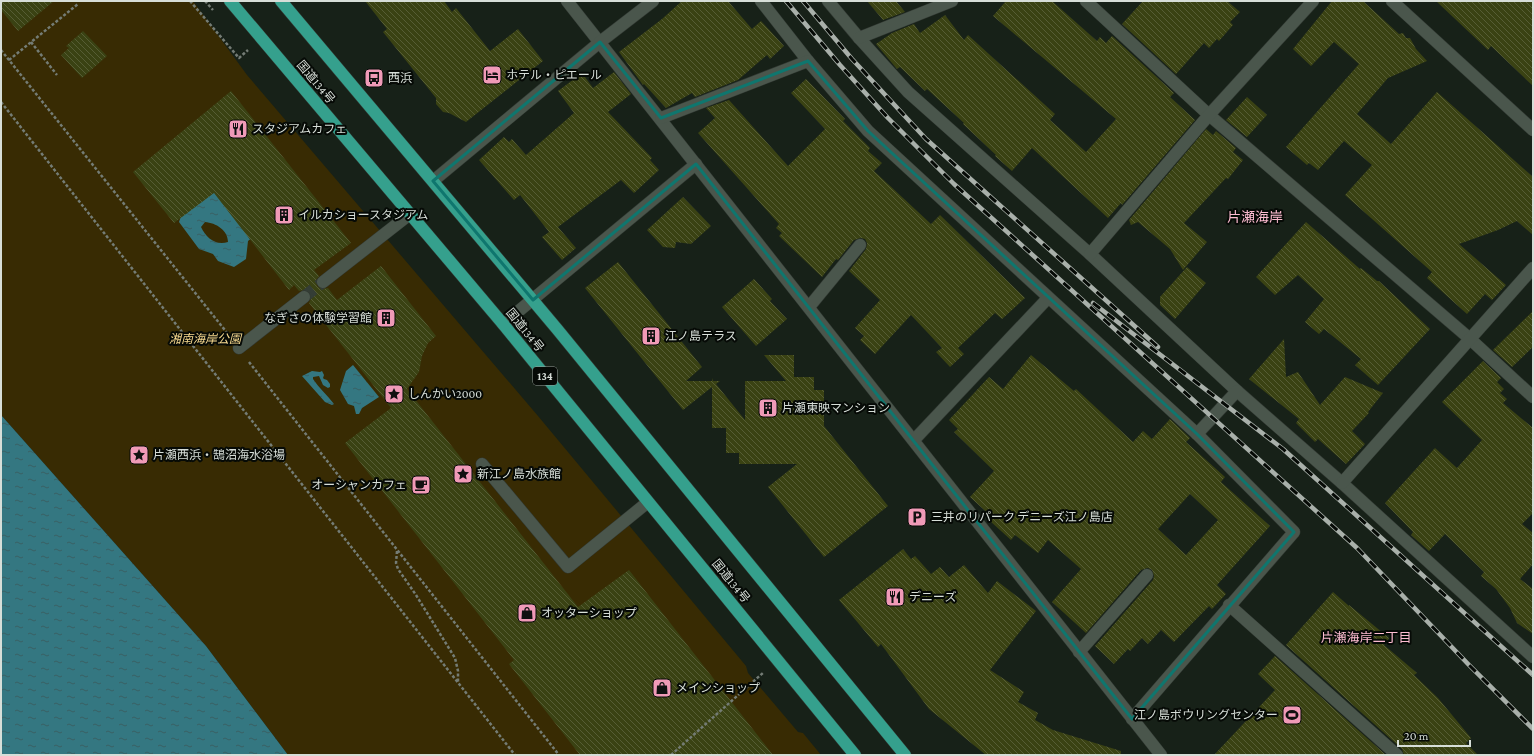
<svg xmlns="http://www.w3.org/2000/svg" width="1534" height="756" viewBox="0 0 1534 756" font-family="'Crimson Pro','Noto Sans JP',serif">
  <style>
    .park { fill: #382b03 }
    .water { fill: url(#water-ripples); fill-rule: evenodd }
    .building { fill: url(#building-back-hatch); fill-rule: evenodd }
    .lines { fill: none; stroke-linecap: round; stroke-linejoin: round }
    .minor-tunnel { stroke: #343d35; stroke-width: 12; stroke-dasharray: 12 6; stroke-linecap: butt }
    .minor-casing { stroke: #323933; stroke-width: 13 }
    .highway-casing { stroke: #323933; stroke-width: 13 }
    .path { stroke: #747c75; stroke-width: 2.5; stroke-dasharray: 3 2; stroke-linecap: butt }
    .minor { stroke: #4a564c; stroke-width: 12 }
    .highway { stroke: #35a08d; stroke-width: 12 }
    .rail-casing { stroke: #a9b0aa; stroke-width: 4.5 }
    .rail { stroke: #060a06; stroke-width: 3; stroke-dasharray: 9; stroke-linecap: butt }
    .marked { fill: none; stroke: #0f766e; stroke-width: 3; stroke-linejoin: round }
    .labels { text-anchor: middle; dominant-baseline: central; stroke-width: 4; stroke-linejoin: round; paint-order: stroke }
    .shield { fill: #060a06; stroke: #989e99; stroke-width: 1 }
    .shield-label { font-size: 11px; font-weight: bold; fill: #d7ded8 }
    .poi-label { font-size: 12px; fill: #d7ded8; stroke: #060a06; text-anchor: start }
    .street-label { font-size: 12px; fill: #d7ded8; stroke: #060a06 }
    .park-label { font-size: 12px; font-style: italic; fill: #f7d98f; stroke: #060a06 }
    .neighbourhood-label { font-size: 13px; fill: #fcbbd0; stroke: #060a06 }
    .quarter-label { font-size: 14px; fill: #fcbbd0; stroke: #060a06 }
  </style>
  <defs>
    <pattern id="water-ripples" width="26" height="14" patternUnits="userSpaceOnUse"><rect width="26" height="14" fill="#347781"/><path d="M2 4q2-2 4 0t4 0M15 11q2-2 4 0t4 0" fill="none" stroke="#396064"/></pattern>
    <pattern id="building-back-hatch" width="6" height="6" patternUnits="userSpaceOnUse"><rect width="6" height="6" fill="#3a4213"/><path d="M-1 5l2 2M0 0l6 6M5-1l2 2" fill="none" stroke="#565d35"/></pattern>
  </defs>
  <rect width="100%" height="100%" fill="#172118"/>
  <path class="park" d="M1 1H193L247 75 538 416 746 666 748 673 798 732 803 733 821 755H288L206 646 1 415Z"/>
  <g class="water">
    <path d="M220 191 253 237 248 241 246 259 234 267 218 261 213 254 199 249 179 222 181 216 210 193ZM205 222C216 223 228 230 228 242 216 246 206 238 201 227Z"/>
    <path d="M353 365 379 397 362 408 359 414H356L354 406 348 404 340 390 346 371Z"/>
    <path d="M312 371 320 372 322 371 324 375 323 378 324 379 327 380 330 384V387L328 388 323 385 319 376 313 377V379C319 388 327 395 334 404L332 405 325 402 302 376Z"/>
    <path d="M1 415 206 646 288 755H1Z"/>
  </g>
  <g class="building">
    <path d="M1 1H54L18 31 1 10Z"/>
    <path d="M365 1H444L452 12 456 8 490 51 518 29 543 61 466 122 449 113 443 112 436 104V98L383 32 387 29Z"/>
    <path d="M682 1H728L752 29 761 21 784 46 770 59 767 55 738 80 695 97 692 93 666 108 644 84 643 85 619 52 662 19Z"/>
    <path d="M867 1H896L905 12 883 20Z"/>
    <path d="M1006 1H1052L1097 41 1100 37 1106 43 1112 36 1174 93 1170 97 1195 120 1122 205 1121 203 1108 218 1032 148 1012 171 995 156 996 155 963 124 964 123 927 89 925 91 900 67 897 69 876 44 892 33 914 24 920 33 945 15 964 40 968 35 1055 114 1050 120 1086 152 1116 119 993 16Z"/>
    <path d="M1143 1H1227L1240 12 1230 22 1233 25 1219 41 1217 39 1209 48 1204 43 1176 74 1122 24Z"/>
    <path d="M1332 1H1363L1399 34 1403 33 1406 38H1410L1416 49 1427 61 1388 78 1357 114 1391 144 1437 92 1533 177V235L1517 221 1498 230 1459 244 1506 285 1492 300 1485 294 1467 314 1427 278 1432 272 1345 195 1372 165 1344 141 1318 170 1309 163 1307 165 1286 147 1359 64 1334 42 1311 66 1293 49Z"/>
    <path d="M1436 1H1533V86L1491 46 1488 50Z"/>
    <path d="M83 31 107 56 82 78 61 55 69 48 66 46Z"/>
    <path d="M614 72 631 94 608 112 652 158 650 160 659 170 634 193 621 180 558 227 576 248 562 260 542 237 549 232 520 195 514 200 479 160 504 137 509 142 512 139 526 155 574 113 558 91 582 73 593 88Z"/>
    <path d="M806 79 845 119 843 121 870 148 868 151 882 163 874 171 931 224 940 215 1025 298 1002 319 995 313 958 348 964 354 950 367 936 352 942 348 911 315 875 354 860 340 864 336 855 328 880 300 849 271 866 249 867 243 865 239 861 238 854 240 838 260 836 259 822 277 779 236 782 233 776 228 779 224 698 133 715 118 706 108 729 100 788 166 825 129 791 93Z"/>
    <path d="M231 91 351 243 314 270 319 276 316 280 317 286 321 289 328 288 337 300 381 266 436 336 428 343 422 356 419 372 407 389 578 607 629 570 773 755H580L509 664 514 660 345 443 391 408 309 303 311 299 310 293 306 290 299 291 294 285 289 290 214 193 174 223 133 172Z"/>
    <path d="M1247 97 1267 115 1247 137 1226 120Z"/>
    <path d="M1206 129 1213 135 1216 131 1236 148 1233 152 1243 160 1228 179 1226 178 1184 223 1207 242 1183 270 1170 249 1138 222 1131 225 1129 220Z"/>
    <path d="M683 197 711 226 691 244 676 242 675 248 663 247 647 230Z"/>
    <path d="M1306 222 1360 269 1361 268 1377 281H1379L1430 329 1378 385 1355 365 1361 359 1324 329 1319 334 1305 322 1324 299 1298 275 1275 295 1256 277Z"/>
    <path d="M618 262 702 367 686 381H712V378L713 381H720L716 384 745 420V381H786L764 355H794V377H814V390H824V426L888 506 824 557 768 487 797 464H739V453H726V428H712V387L683 410 585 288Z"/>
    <path d="M1187 267 1206 283 1175 319 1160 305V297Z"/>
    <path d="M754 279 772 299 770 301 787 319 756 346 722 307Z"/>
    <path d="M1533 311V347L1512 367 1493 350Z"/>
    <path d="M1284 339 1286 377 1298 372 1320 405 1345 377 1383 393 1368 412 1369 413 1352 431 1365 444 1346 464 1318 439 1315 442 1296 423 1299 419 1249 379Z"/>
    <path d="M1031 355 1074 391 1076 389 1133 442 1143 431 1152 439 1170 419 1190 438 1186 442 1225 477 1221 482 1270 526 1217 585 1226 594 1212 609 1209 606 1174 642 1161 630 1148 644 1142 638 1130 651 1128 649 1114 664 1095 646 1153 580 1154 576 1152 570 1148 568 1141 570 1086 633 1052 602 1081 569 1048 540 1038 553 1015 535 1011 540 990 521 993 518 970 497 994 471 954 432 958 429 949 420 989 377 1003 389ZM1190 494 1218 520 1186 555 1158 529Z"/>
    <path d="M1483 361 1501 378 1497 382 1504 389 1500 393 1507 399 1503 403 1533 428V513L1522 524 1533 533V564L1520 579 1533 589V634L1517 623 1510 608 1496 589 1481 576 1484 572 1445 534 1429 551 1411 535 1413 532 1385 503 1435 448 1457 468 1482 440 1442 402Z"/>
    <path d="M903 549 911 559 915 556 931 574 940 567 949 577 964 565 988 593 997 581 1036 611 990 670 1024 692 1018 702 1038 713 1035 720 1053 730 1121 751V755H986L929 709 881 644 878 647 839 600Z"/>
    <path d="M1333 592 1349 606V605L1389 638 1384 645 1417 673 1414 675 1438 698 1471 738 1466 743 1478 755H1404L1402 749 1286 645Z"/>
    <path d="M1275 656 1386 755H1214L1275 690 1258 674Z"/>
  </g>
  <g class="lines">
    <path class="minor-tunnel" d="M304 297 323 282"/>
    <g class="minor-casing">
      <g id="minor">
        <path d="M567 1 1161 755"/>
        <path d="M761 1 808 61 868 131 1197 434 1294 532 1132 719"/>
        <path d="M828 1 859 38 908 92 1090 254 1237 391 1342 483 1533 657"/>
        <path d="M1086 1 1209 115 1469 338 1533 397"/>
        <path d="M1392 1 1533 130"/>
        <path d="M859 38 952 1"/>
        <path d="M661 118 808 61"/>
        <path d="M433 181 600 42 653 1"/>
        <path d="M1090 254 1209 115 1313 1"/>
        <path d="M323 282 410 214"/>
        <path d="M809 307 860 245"/>
        <path d="M503 324 696 164"/>
        <path d="M239 348 304 297"/>
        <path d="M1197 434 1237 391"/>
        <path d="M914 440 1048 298"/>
        <path d="M482 464 568 567 648 502"/>
        <path d="M1342 483 1533 268"/>
        <path d="M1229 605 1397 755"/>
        <path d="M1079 652 1147 575"/>
      </g>
    </g>
    <g class="highway-casing">
      <g id="highway">
        <path d="M230 1 503 324 855 755"/>
        <path d="M281 1 557 329 905 755"/>
      </g>
    </g>
    <g class="path">
      <path d="M190 1 239 58 248 50"/>
      <path d="M205 1 213 10"/>
      <path d="M31 42 57 75"/>
      <path d="M1 50 228 334"/>
      <path d="M9 60 78 4"/>
      <path d="M1 102 515 755"/>
      <path d="M249 362 559 755"/>
      <path d="M397 551 396 563 398 569 416 595 455 658 458 671V683"/>
      <path d="M671 755 764 672"/>
    </g>
    <use href="#minor" class="minor"/>
    <use href="#highway" class="highway"/>
    <g class="rail-casing">
      <g id="rail">
        <path d="M786 1 840 65 888 118 954 184 1357 548 1469 665 1533 729"/>
        <path d="M803 1 852 59 926 139 1158 347"/>
        <path d="M1093 303 1283 449 1533 675"/>
      </g>
    </g>
    <use href="#rail" class="rail"/>
  </g>
  <path class="marked" d="M600 42 661 118 808 61 868 131 1197 434 1294 532 1132 719 696 164 533 300 433 181Z"/>
  <defs>
    <g id="hotel-square" transform="scale(1)"><rect x="-9" y="-9" width="18" height="18" rx="4" fill="#f09ab7" stroke="#060a06"/><path d="M-6-4.5h1.5V1H6V5H4.5V3h-9V5H-6ZM-4 0a1.8 1.8 0 1 1 3.6 0ZM.5 0V-2.5h3Q6-2.5 6 0Z" fill="#111"/></g>
    <g id="bus-square" transform="scale(1)"><rect x="-9" y="-9" width="18" height="18" rx="4" fill="#f09ab7" stroke="#060a06"/><path d="M-5-6H5V4H4V6H2V4H-2V6H-4V4H-5ZM-3.5-4V0h7V-4ZM-3.5 1.2v1.5H-2V1.2ZM2 1.2v1.5H3.5V1.2Z" fill="#111"/></g>
    <g id="restaurant-square" transform="scale(1)"><rect x="-9" y="-9" width="18" height="18" rx="4" fill="#f09ab7" stroke="#060a06"/><path d="M-5-6h1v4h1v-4h1v4h1v-4h1v5L-1.5 .5V6h-2V.5L-5-1ZM5-6V6H3V1.5H1.5Q1.5-4 5-6Z" fill="#111"/></g>
    <g id="building-square" transform="scale(1)"><rect x="-9" y="-9" width="18" height="18" rx="4" fill="#f09ab7" stroke="#060a06"/><path d="M-4-6H4V6H1V3H-1V6H-4ZM-2.5-4.3h1.7v1.8h-1.7ZM.8-4.3h1.7v1.8H.8ZM-2.5-1h1.7V.8h-1.7ZM.8-1h1.7V.8H.8Z" fill="#111"/></g>
    <g id="sight-square" transform="scale(1)"><rect x="-9" y="-9" width="18" height="18" rx="4" fill="#f09ab7" stroke="#060a06"/><path d="M0-6L1.8-2.2L6-1.7L2.9 1.2L3.7 5.4L0 3.3L-3.7 5.4L-2.9 1.2L-6-1.7L-1.8-2.2Z" fill="#111"/></g>
    <g id="cafe-square" transform="scale(1)"><rect x="-9" y="-9" width="18" height="18" rx="4" fill="#f09ab7" stroke="#060a06"/><path d="M-5.5-4.5H6V0H3Q3 3.5 0 3.5H-2.5Q-5.5 3.5-5.5 0ZM3-3.2v2h1.7v-2ZM-6 4.5H4V6H-6Z" fill="#111"/></g>
    <g id="parking-square" transform="scale(1)"><rect x="-9" y="-9" width="18" height="18" rx="4" fill="#f09ab7" stroke="#060a06"/><path d="M-3.5-5.5H1a3.5 3.5 0 0 1 0 7H-1V5.5H-3.5ZM-1-3.4V-.6H.8a1.4 1.4 0 0 0 0-2.8Z" fill="#111"/></g>
    <g id="shop-square" transform="scale(1)"><rect x="-9" y="-9" width="18" height="18" rx="4" fill="#f09ab7" stroke="#060a06"/><path d="M-5-2.5h2.3a2.7 3.5 0 0 1 5.4 0H5L5.5 6h-11ZM-1.5-2.5h3a1.5 2.3 0 0 0-3 0Z" fill="#111"/></g>
    <g id="stadium-square" transform="scale(1)"><rect x="-9" y="-9" width="18" height="18" rx="4" fill="#f09ab7" stroke="#060a06"/><path d="M0-5a6.5 5 0 1 0 0 10a6.5 5 0 1 0 0-10ZM-3.5-1.8h7v3.6h-7Z" fill="#111"/></g>
  </defs>
  <g fill-rule="evenodd">
    <use href="#hotel-square" x="492" y="75"/>
    <use href="#bus-square" x="374" y="78"/>
    <use href="#restaurant-square" x="238" y="129"/>
    <use href="#building-square" x="284" y="215"/>
    <use href="#building-square" x="386" y="318"/>
    <use href="#building-square" x="651" y="336"/>
    <use href="#sight-square" x="394" y="394"/>
    <use href="#building-square" x="768" y="408"/>
    <use href="#sight-square" x="139" y="455"/>
    <use href="#sight-square" x="463" y="474"/>
    <use href="#cafe-square" x="421" y="485"/>
    <use href="#parking-square" x="917" y="517"/>
    <use href="#restaurant-square" x="895" y="597"/>
    <use href="#shop-square" x="527" y="613"/>
    <use href="#shop-square" x="662" y="688"/>
    <use href="#stadium-square" x="1292" y="715"/>
  </g>
  <g class="labels">
    <rect class="shield" x="533" y="367" width="24" height="18" rx="3"/>
    <g class="shield-label">
      <text x="545" y="376">134</text>
    </g>
    <g class="poi-label">
      <text x="506" y="75">ホテル・ピエール</text>
      <text x="388" y="78">西浜</text>
      <text x="252" y="129">スタジアムカフェ</text>
      <text x="298" y="215">イルカショースタジアム</text>
      <text x="372" y="318" text-anchor="end">なぎさの体験学習館</text>
      <text x="665" y="336">江ノ島テラス</text>
      <text x="408" y="394">しんかい2000</text>
      <text x="782" y="408">片瀬東映マンション</text>
      <text x="153" y="455">片瀬西浜・鵠沼海水浴場</text>
      <text x="477" y="474">新江ノ島水族館</text>
      <text x="407" y="485" text-anchor="end">オーシャンカフェ</text>
      <text x="931" y="517">三井のリパーク デニーズ江ノ島店</text>
      <text x="909" y="597">デニーズ</text>
      <text x="541" y="613">オッターショップ</text>
      <text x="676" y="688">メインショップ</text>
      <text x="1278" y="715" text-anchor="end">江ノ島ボウリングセンター</text>
    </g>
    <g class="street-label">
      <text transform="translate(316 82) rotate(50)">国道134号</text>
      <text transform="translate(525 330) rotate(51)">国道134号</text>
      <text transform="translate(731 581) rotate(51)">国道134号</text>
    </g>
    <g class="park-label">
      <text x="205" y="339">湘南海岸公園</text>
    </g>
    <g class="neighbourhood-label">
      <text x="1366" y="637">片瀬海岸二丁目</text>
    </g>
    <g class="quarter-label">
      <text x="1255" y="217">片瀬海岸</text>
    </g>
  </g>
  <rect width="1534" height="756" fill="none" stroke="#d7ded8" stroke-width="4"/>
  <path d="M1398 740v6h72v-6" fill="none" stroke="#d7ded8" stroke-width="2"/>
  <text x="1404" y="740" font-size="12" fill="#d7ded8" stroke="#060a06" stroke-width="3" paint-order="stroke">20 m</text>
</svg>
